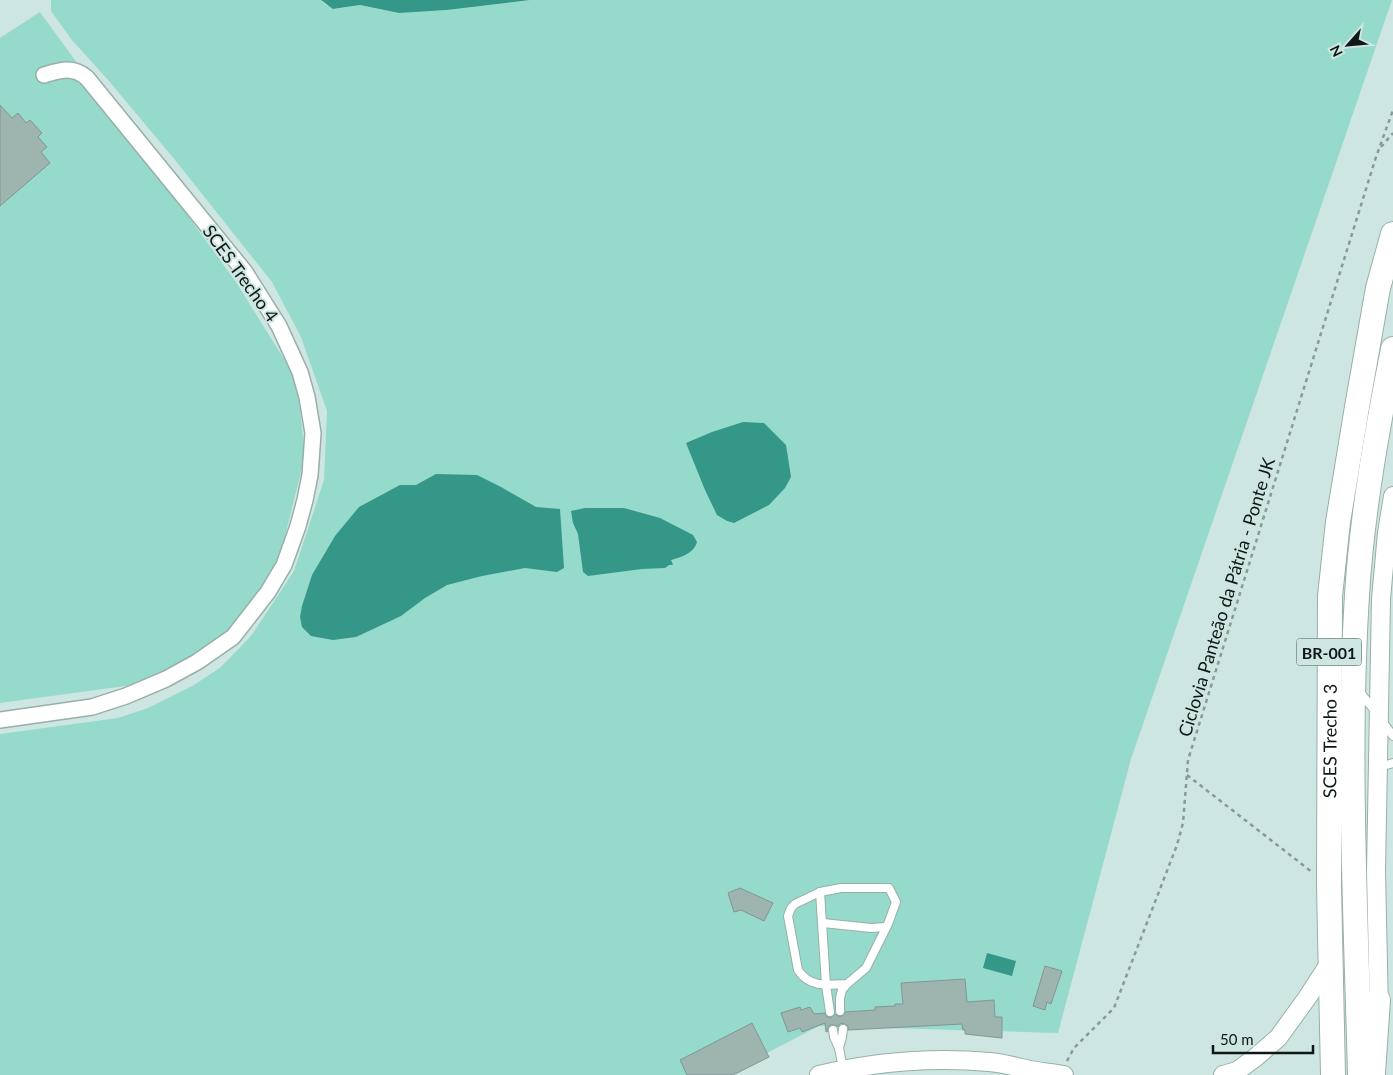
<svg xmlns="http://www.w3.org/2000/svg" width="1393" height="1075" viewBox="0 0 1393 1075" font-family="Lato,sans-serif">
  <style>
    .green { fill: #96dacc }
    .water { fill: #359787 }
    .building { fill: #9db4af; stroke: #819792 }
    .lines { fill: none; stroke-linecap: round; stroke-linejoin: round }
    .service-casing { stroke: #98afa9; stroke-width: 10 }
    .minor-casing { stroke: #98afa9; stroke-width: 18 }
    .tertiary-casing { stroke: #98afa9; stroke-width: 20 }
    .trunk-casing { stroke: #98afa9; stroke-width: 26 }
    .path { stroke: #889a96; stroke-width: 2.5; stroke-dasharray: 4 4; stroke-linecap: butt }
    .service { stroke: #fff; stroke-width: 8 }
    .minor { stroke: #fff; stroke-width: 15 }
    .tertiary { stroke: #fff; stroke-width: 18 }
    .trunk { stroke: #fff; stroke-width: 24 }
    .labels { text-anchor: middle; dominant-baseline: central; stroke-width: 4; stroke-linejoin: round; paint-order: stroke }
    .shield { fill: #cee6e1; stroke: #485653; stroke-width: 1 }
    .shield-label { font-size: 16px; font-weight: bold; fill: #0f1816 }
    .street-label { font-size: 18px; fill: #0f1816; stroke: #cee6e1 }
  </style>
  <rect width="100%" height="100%" fill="#cee6e1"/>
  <g class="green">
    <path d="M51 0H321L325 4 336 9 360 5 399 13 447 10 530 0H1392L1131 759 1058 1033 819 1026 724 1075H0V734L118 718 148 708 194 685 221 667 251 636 294 571 324 480 327 411 301 337 272 282 175 160 109 81 71 39 51 11Z"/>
    <path d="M40 12 236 282 297 380 305 456 280 556 232 636 155 682 0 703V38Z"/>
  </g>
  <g class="water">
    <path d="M321 0H530L447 10 399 13 360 5 333 9Z"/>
    <path d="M743 422 764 423 786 445 791 477 785 488 769 505 734 523 727 521 717 515 705 490 686 443 712 432Z"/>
    <path d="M436 474 477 475 501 487 536 507 560 509 564 568 557 572 525 568 482 576 447 585 425 598 401 616 356 637 333 640 311 636 302 627 300 617 302 606 312 575 335 536 359 507 400 485H416Z"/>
    <path d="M585 508H624L660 518 693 535 697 542C694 553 682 557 671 560L673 565H669L665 568 642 569 588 576 583 572 578 534 573 523 571 511Z"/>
    <path d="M987 953 1016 961 1012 976 983 968Z"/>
  </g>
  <g class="building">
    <path d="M0 105 12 118 18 113 26 123 30 120 42 133 38 137 47 147 41 152 50 163 0 206Z"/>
    <path d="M740 888 773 903 764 921 741 910 734 912 728 893Z"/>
    <path d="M1045 966 1062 971 1051 1004 1047 1002 1045 1010 1033 1006Z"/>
    <path d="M965 979 967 1002 994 1000 995 1017H1002V1038L965 1034V1030H963L962 1024 848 1030V1026L843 1023 840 1024 838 1027 835 1025H830L828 1028V1031L826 1032 825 1023 802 1032 800 1028 788 1032 781 1013 800 1007 801 1010 810 1007 814 1014 825 1013 826 1016 830 1018 835 1014 838 1016H842L845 1012 875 1010V1007L895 1006V1004H903L901 983Z"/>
    <path d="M752 1023 769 1057 733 1075H687L680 1060Z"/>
  </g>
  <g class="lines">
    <g class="service-casing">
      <g id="service">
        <path d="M1359 691 1375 711"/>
        <path d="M1382 721 1393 736"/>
        <path d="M1379 767 1393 763"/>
        <path d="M820 892 826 985 830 1012"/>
        <path d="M823 923 871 928 886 927"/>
        <path d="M840 1011V998L842 990 847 984 866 968 888 924 896 902 889 888H841L820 892 795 904 791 908 788 916 798 970C810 988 827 985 847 984"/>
        <path d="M833 1030 834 1037 839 1048 843 1069"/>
        <path d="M839 1048 842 1037 843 1029"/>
      </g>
    </g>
    <g class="minor-casing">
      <path id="minor" d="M0 720 92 707 126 696 166 679 197 662 233 637 268 592 284 565 298 526 305 500 310 475 313 433 307 397 300 372 279 326 245 272 87 78C73 66 61 70 44 75"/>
    </g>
    <g class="tertiary-casing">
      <g id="tertiary">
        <path d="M1379 1012 1376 871 1381 599 1387 533 1393 496"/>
        <path d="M819 1075C874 1062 932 1057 989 1062 1003 1063 1017 1067 1030 1070 1042 1072 1053 1073 1064 1075"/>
        <path d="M1223 1075 1237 1071 1256 1057 1278 1038 1307 998 1331 961"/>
      </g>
    </g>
    <g class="trunk-casing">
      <g id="trunk">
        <path d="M1373 1073 1378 1000"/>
        <path id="s1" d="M1333 1075 1329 886 1330 596 1338 522 1357 407 1378 288 1393 234"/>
        <path d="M1360 1075C1356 915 1347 755 1357 595 1362 513 1377 430 1393 349"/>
      </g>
    </g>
    <g class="path">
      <path d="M1381 147 1393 133"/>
      <path d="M1187 775 1312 872"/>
      <path d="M1067 1061 1074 1048 1114 1008 1177 845 1183 823 1188 760 1376 157 1393 110"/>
    </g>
    <use href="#service" class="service"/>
    <use href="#minor" class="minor"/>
    <use href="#tertiary" class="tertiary"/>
    <use href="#trunk" class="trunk"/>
  </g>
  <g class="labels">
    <rect class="shield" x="1296.5" y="638.5" width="65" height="27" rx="4"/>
    <g class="shield-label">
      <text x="1329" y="652">BR-001</text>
    </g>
    <g class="street-label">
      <text transform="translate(241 273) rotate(54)">SCES Trecho 4</text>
      <text transform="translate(1226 597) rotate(-73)">Ciclovia Panteão da Pátria - Ponte JK</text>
      <text stroke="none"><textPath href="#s1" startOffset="334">SCES Trecho 3</textPath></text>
    </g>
  </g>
  <g transform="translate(1348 45) rotate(243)" stroke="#cee6e1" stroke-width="4" paint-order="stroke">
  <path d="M0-4L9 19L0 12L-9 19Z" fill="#0f1816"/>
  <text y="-8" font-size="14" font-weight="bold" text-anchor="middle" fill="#0f1816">N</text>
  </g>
  <path d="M1213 1045v8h100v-8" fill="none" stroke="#0f1816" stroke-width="2.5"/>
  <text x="1220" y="1045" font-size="15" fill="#0f1816" stroke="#cee6e1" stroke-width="4" paint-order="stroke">50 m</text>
</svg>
